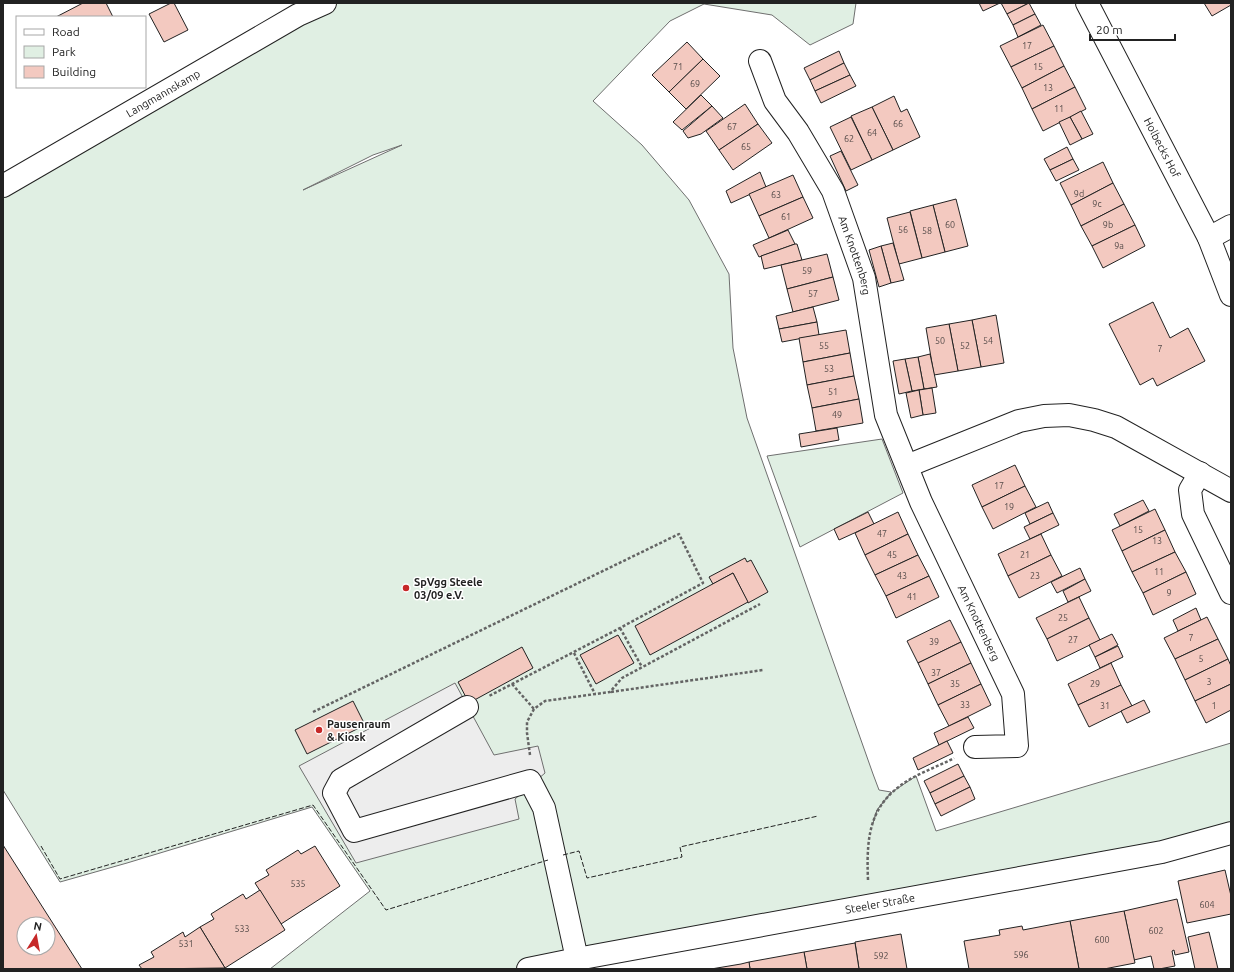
<svg xmlns="http://www.w3.org/2000/svg" width="1234" height="972" viewBox="0 0 1234 972" font-family="Ubuntu,sans-serif">
  <style>
    .green { fill: #e0efe3; stroke: #6f6f6f; fill-rule: evenodd }
    .parking { fill: #ededed; stroke: #6f6f6f }
    .building { fill: #f3c9c0; stroke: #222; fill-rule: evenodd }
    .lines { fill: none; stroke-linecap: round; stroke-linejoin: round }
    .minor-casing { stroke: #222; stroke-width: 24 }
    .major-casing { stroke: #222; stroke-width: 24 }
    .path { stroke: #646464; stroke-width: 2.5; stroke-dasharray: 3 2; stroke-linecap: butt }
    .minor { stroke: #fff; stroke-width: 22 }
    .major { stroke: #fff; stroke-width: 22 }
    .fence { stroke: #222; stroke-width: 1; stroke-dasharray: 5 2; stroke-linecap: butt }
    .poi-dot { fill: #c62828; stroke: #fff; stroke-width: 1.5 }
    .labels { text-anchor: middle; dominant-baseline: central; stroke-width: 3; stroke-linejoin: round; paint-order: stroke }
    .number-label { font-size: 9px; fill: #564c4a }
    .street-label { font-size: 11px; fill: #222; stroke: #fff }
    .poi-label { font-size: 11px; font-weight: bold; fill: #222; stroke: #fff; text-anchor: start }
  </style>
  <rect width="100%" height="100%" fill="#fff"/>
  <g class="green">
    <path d="M330 3H856L853 24 810 45 772 15 704 4 670 21 593 101 642 145 689 200 729 274 733 348 747 418 873 774 879 790 891 792 877 810 873 823 877 810 892 792 916 776 936 831 1231 743V831L526 969H270L370 891 312 807 127 863 60 882 3 790V190ZM402 145 303 190 373 155Z"/>
    <path d="M882 439 903 493 800 547 767 456Z"/>
  </g>
  <path class="parking" d="M455 683 494 755 538 746 545 773 515 799 519 819 356 863 299 766Z"/>
  <g class="building">
    <path d="M83 3H106L113 17H56Z"/>
    <path d="M171 3H174L188 30 164 42 149 14Z"/>
    <path d="M979 3H1000L983 11Z"/>
    <path d="M1001 3H1029L1007 14Z"/>
    <path d="M1029 3 1035 14 1013 25 1007 14Z"/>
    <path d="M1204 3H1231V5L1212 16Z"/>
    <path d="M1035 14 1041 25 1018 37 1013 25Z"/>
    <path d="M1043 25 1054 46 1011 67 1000 46Z"/>
    <path d="M687 42 703 59 669 92 652 75Z"/>
    <path d="M1054 46 1064 66 1022 88 1011 67Z"/>
    <path d="M839 51 844 63 810 80 804 68Z"/>
    <path d="M703 59 720 76 686 109 669 92Z"/>
    <path d="M844 63 850 75 815 91 810 80Z"/>
    <path d="M1064 66 1075 87 1032 109 1022 88Z"/>
    <path d="M850 75 856 86 821 103 815 91Z"/>
    <path d="M1075 87 1086 109 1043 131 1032 109Z"/>
    <path d="M701 95 712 106 682 130 673 122Z"/>
    <path d="M894 96 901 112 907 109 920 137 893 150 872 107Z"/>
    <path d="M745 104 758 124 719 150 706 131Z"/>
    <path d="M712 106 723 118 701 134 688 138 683 131Z"/>
    <path d="M872 107 893 150 872 160 851 116Z"/>
    <path d="M1081 111 1093 134 1082 139 1070 117Z"/>
    <path d="M851 117 872 160 851 170 830 127Z"/>
    <path d="M1070 117 1082 139 1070 145 1059 122Z"/>
    <path d="M758 124 772 143 733 170 719 150Z"/>
    <path d="M1067 147 1073 159 1050 170 1044 159Z"/>
    <path d="M841 151 858 185 846 191 830 156Z"/>
    <path d="M1073 159 1079 170 1056 181 1050 170Z"/>
    <path d="M1103 162 1113 183 1071 205 1060 183Z"/>
    <path d="M760 172 766 187 731 203 726 191Z"/>
    <path d="M793 175 803 197 759 216 749 194Z"/>
    <path d="M1113 183 1124 204 1081 226 1071 205Z"/>
    <path d="M803 197 813 218 769 238 759 216Z"/>
    <path d="M956 199 968 246 945 252 933 205Z"/>
    <path d="M1124 204 1135 225 1092 246 1081 226Z"/>
    <path d="M933 205 945 252 922 258 910 211Z"/>
    <path d="M910 212 922 258 899 264 887 218Z"/>
    <path d="M1135 225 1145 246 1103 268 1092 246Z"/>
    <path d="M788 230 795 244 759 257 753 245Z"/>
    <path d="M893 243 904 280 891 283 881 246Z"/>
    <path d="M795 244H797L802 260 764 269 761 256Z"/>
    <path d="M881 246 891 283 879 287 869 250Z"/>
    <path d="M827 254 833 277 787 289 781 265Z"/>
    <path d="M833 277 839 300 793 312 787 289Z"/>
    <path d="M1153 302 1170 338 1188 328 1205 361 1157 386 1153 378 1140 385 1109 324Z"/>
    <path d="M813 307 817 322 779 329 776 316Z"/>
    <path d="M996 315 1004 363 981 367 972 320Z"/>
    <path d="M972 320 981 367 958 371 949 324Z"/>
    <path d="M817 322 819 335 782 342 779 329Z"/>
    <path d="M949 324 958 371 934 375 926 328Z"/>
    <path d="M846 330 850 353 803 362 799 338Z"/>
    <path d="M850 353 854 376 807 385 803 362Z"/>
    <path d="M930 354 937 387 924 389 918 357Z"/>
    <path d="M918 357 924 389 912 391 905 359Z"/>
    <path d="M905 359 912 391 899 394 893 361Z"/>
    <path d="M854 376 859 399 812 408 807 385Z"/>
    <path d="M932 388 936 413 923 415 919 390Z"/>
    <path d="M919 390 923 415 911 418 906 393Z"/>
    <path d="M859 399 863 423 816 431 812 408Z"/>
    <path d="M837 428 839 440 801 447 799 434Z"/>
    <path d="M1015 465 1025 486 982 507 972 485Z"/>
    <path d="M1025 486 1036 507 993 529 982 507Z"/>
    <path d="M1143 500 1149 511 1120 526 1114 514Z"/>
    <path d="M1048 502 1053 513 1030 524 1025 513Z"/>
    <path d="M1155 509 1165 530 1122 551 1112 530Z"/>
    <path d="M868 512 874 524 839 540 834 529Z"/>
    <path d="M898 512 908 534 865 555 855 533Z"/>
    <path d="M1053 513 1059 525 1030 539 1024 527Z"/>
    <path d="M1165 530 1175 552 1132 572 1122 551Z"/>
    <path d="M908 534 918 555 875 575 865 555Z"/>
    <path d="M1041 534 1051 555 1008 576 998 554Z"/>
    <path d="M1175 552 1186 572 1143 593 1132 572Z"/>
    <path d="M918 555 929 576 886 596 875 575Z"/>
    <path d="M1051 555 1062 576 1019 598 1008 576Z"/>
    <path d="M745 558 747 562 751 560 768 592 748 603 733 573 713 584 709 577Z"/>
    <path d="M1080 568 1085 579 1057 593 1051 582Z"/>
    <path d="M1186 572 1196 594 1153 615 1143 593Z"/>
    <path d="M733 573 748 602 650 655 635 626Z"/>
    <path d="M929 576 939 597 896 618 886 596Z"/>
    <path d="M1085 579 1091 591 1068 602 1063 591Z"/>
    <path d="M1079 597 1089 618 1047 639 1036 618Z"/>
    <path d="M1196 608 1201 620 1178 631 1173 620Z"/>
    <path d="M1207 617 1218 639 1175 659 1164 638Z"/>
    <path d="M1089 618 1100 640 1057 661 1047 639Z"/>
    <path d="M950 620 961 642 918 663 907 641Z"/>
    <path d="M1112 634 1118 645 1095 657 1089 645Z"/>
    <path d="M618 635 634 663 596 684 580 655Z"/>
    <path d="M1218 639 1228 659 1185 680 1175 659Z"/>
    <path d="M961 642 971 663 928 684 918 663Z"/>
    <path d="M1118 646 1123 657 1100 668 1095 657Z"/>
    <path d="M522 647 533 668 469 703 458 682Z"/>
    <path d="M1228 659 1231 666V684L1195 701 1185 680Z"/>
    <path d="M971 663 981 684 938 705 928 684Z"/>
    <path d="M1111 663 1121 685 1078 705 1068 684Z"/>
    <path d="M981 684 991 705 949 726 938 705Z"/>
    <path d="M1231 684V710L1206 723 1195 701Z"/>
    <path d="M1121 685 1132 706 1089 727 1078 705Z"/>
    <path d="M1144 700 1150 712 1127 723 1121 711Z"/>
    <path d="M353 701 365 725 307 754 295 730Z"/>
    <path d="M968 717 974 728 939 745 934 733Z"/>
    <path d="M947 741 953 753 918 770 913 758Z"/>
    <path d="M958 764 964 776 930 793 924 781Z"/>
    <path d="M964 776 970 787 935 804 930 793Z"/>
    <path d="M970 787 975 799 941 816 935 804Z"/>
    <path d="M3 845 82 969H3ZM24 924H48V948H24Z"/>
    <path d="M315 846 340 886 281 924 255 883 269 875 266 870 298 850 301 854Z"/>
    <path d="M1225 870 1231 896V914L1187 923 1178 881Z"/>
    <path d="M260 890 285 930 225 968 200 927 214 919 211 914 243 894 246 899Z"/>
    <path d="M1177 899 1189 952 1175 955 1174 950 1172 951 1175 966 1159 969H1154L1151 956 1134 960 1124 911Z"/>
    <path d="M1124 911 1135 963 1104 969H1079L1070 921Z"/>
    <path d="M1070 921 1079 969H969L964 941 1000 935 999 930 1022 926 1023 930Z"/>
    <path d="M200 927 225 968 142 969 139 965 154 957 151 952 183 932 185 937Z"/>
    <path d="M1209 932 1218 969H1195L1188 937Z"/>
    <path d="M901 934 907 969H859L855 942Z"/>
    <path d="M855 943 859 969H807L804 952Z"/>
    <path d="M804 952 807 969H750L749 962Z"/>
    <path d="M749 962 750 969H711L741 964Z"/>
  </g>
  <g class="lines">
    <g class="minor-casing">
      <g id="minor">
        <path id="s1" d="M1087 3 1209 238 1231 295"/>
        <path id="s2" d="M760 61 775 101 798 132 833 191 864 278 886 415 921 502 1013 694 1017 746 975 747"/>
        <path id="s3" d="M3 186 298 15 325 3"/>
        <path d="M1209 238 1231 226"/>
        <path d="M907 466 1019 421 1044 416 1069 415 1094 420 1116 427 1231 491"/>
        <path d="M1200 473 1190 490 1193 514 1231 593"/>
        <path d="M467 707 341 780 334 793 354 831 530 781 544 808 577 959"/>
      </g>
    </g>
    <g class="major-casing">
      <g id="major">
        <path id="s4" d="M528 969 577 959 1162 852 1231 833"/>
      </g>
    </g>
    <g class="path">
      <path d="M620 628 642 667"/>
      <path d="M574 653 595 694"/>
      <path d="M512 684 534 709"/>
      <path d="M611 692 763 670"/>
      <path d="M313 712 679 534 703 583 620 628 489 696"/>
      <path d="M530 755 527 733V722L534 709 545 701 610 692 622 678 760 604"/>
      <path d="M868 880C866 833 870 801 914 777 927 770 941 765 954 758"/>
    </g>
    <use href="#minor" class="minor"/>
    <use href="#major" class="major"/>
    <g class="fence">
      <path d="M41 846 60 879 313 805 386 910 548 860"/>
      <path d="M563 855 579 851 587 878 682 857 680 847 818 816"/>
    </g>
  </g>
  <g class="poi-dot">
    <circle cx="406" cy="588" r="4"/>
    <circle cx="319" cy="730" r="4"/>
  </g>
  <g class="labels">
    <g class="number-label">
      <text x="1027" y="46">17</text>
      <text x="678" y="67">71</text>
      <text x="1038" y="67">15</text>
      <text x="695" y="84">69</text>
      <text x="1048" y="88">13</text>
      <text x="1059" y="109">11</text>
      <text x="898" y="124">66</text>
      <text x="732" y="127">67</text>
      <text x="872" y="133">64</text>
      <text x="849" y="139">62</text>
      <text x="746" y="147">65</text>
      <text x="1079" y="194">9d</text>
      <text x="776" y="195">63</text>
      <text x="1097" y="204">9c</text>
      <text x="786" y="217">61</text>
      <text x="950" y="225">60</text>
      <text x="1108" y="225">9b</text>
      <text x="903" y="230">56</text>
      <text x="927" y="231">58</text>
      <text x="1119" y="246">9a</text>
      <text x="807" y="271">59</text>
      <text x="813" y="294">57</text>
      <text x="940" y="341">50</text>
      <text x="988" y="341">54</text>
      <text x="824" y="346">55</text>
      <text x="965" y="346">52</text>
      <text x="1160" y="349">7</text>
      <text x="829" y="369">53</text>
      <text x="833" y="392">51</text>
      <text x="837" y="415">49</text>
      <text x="999" y="486">17</text>
      <text x="1009" y="507">19</text>
      <text x="1138" y="530">15</text>
      <text x="882" y="534">47</text>
      <text x="1157" y="541">13</text>
      <text x="892" y="555">45</text>
      <text x="1025" y="555">21</text>
      <text x="1159" y="572">11</text>
      <text x="902" y="576">43</text>
      <text x="1035" y="576">23</text>
      <text x="1169" y="593">9</text>
      <text x="912" y="597">41</text>
      <text x="1063" y="618">25</text>
      <text x="1191" y="638">7</text>
      <text x="1073" y="640">27</text>
      <text x="934" y="642">39</text>
      <text x="1201" y="659">5</text>
      <text x="936" y="673">37</text>
      <text x="1209" y="682">3</text>
      <text x="955" y="684">35</text>
      <text x="1095" y="684">29</text>
      <text x="965" y="705">33</text>
      <text x="1105" y="706">31</text>
      <text x="1214" y="706">1</text>
      <text x="298" y="884">535</text>
      <text x="1207" y="905">604</text>
      <text x="242" y="929">533</text>
      <text x="1156" y="931">602</text>
      <text x="1102" y="940">600</text>
      <text x="186" y="944">531</text>
      <text x="1021" y="955">596</text>
      <text x="881" y="956">592</text>
    </g>
    <g class="street-label">
      <text stroke="none"><textPath href="#s3" startOffset="185">Langmannskamp</textPath></text>
      <text stroke="none"><textPath href="#s1" startOffset="163">Holbecks Hof</textPath></text>
      <text stroke="none"><textPath href="#s2" startOffset="218">Am Knottenberg</textPath></text>
      <text stroke="none"><textPath href="#s2" startOffset="609">Am Knottenberg</textPath></text>
      <text stroke="none"><textPath href="#s4" startOffset="358">Steeler Straße</textPath></text>
    </g>
    <g class="poi-label">
      <text x="414" y="582">SpVgg Steele<tspan x="414" dy="13">03/09 e.V.</tspan></text>
      <text x="327" y="724">Pausenraum<tspan x="327" dy="13">&amp; Kiosk</tspan></text>
    </g>
  </g>
  <rect width="1234" height="972" fill="none" stroke="#222222" stroke-width="8"/>
  <rect x="16" y="16" width="130" height="72" fill="#ffffff" stroke="#a7a7a7"/>
  <rect x="24" y="29" width="20" height="6" fill="#ffffff" stroke="#a7a7a7"/>
  <text x="52" y="36" font-size="12" fill="#222222">Road</text>
  <rect x="24" y="46" width="20" height="12" fill="#e0efe3" stroke="#a7a7a7"/>
  <text x="52" y="56" font-size="12" fill="#222222">Park</text>
  <rect x="24" y="66" width="20" height="12" fill="#f3c9c0" stroke="#a7a7a7"/>
  <text x="52" y="76" font-size="12" fill="#222222">Building</text>
  <g transform="translate(36 936) rotate(11)"><circle r="19" fill="#ffffff" stroke="#a7a7a7"/>
  <path d="M0-3L7 15L0 10L-7 15Z" fill="#c62828"/>
  <text y="-6" font-size="11" font-weight="bold" text-anchor="middle" fill="#222222">N</text>
  </g>
  <path d="M1090 34v6h85v-6" fill="none" stroke="#222222" stroke-width="2"/>
  <text x="1096" y="34" font-size="12" fill="#222222" stroke="#ffffff" stroke-width="3" paint-order="stroke">20 m</text>
</svg>
